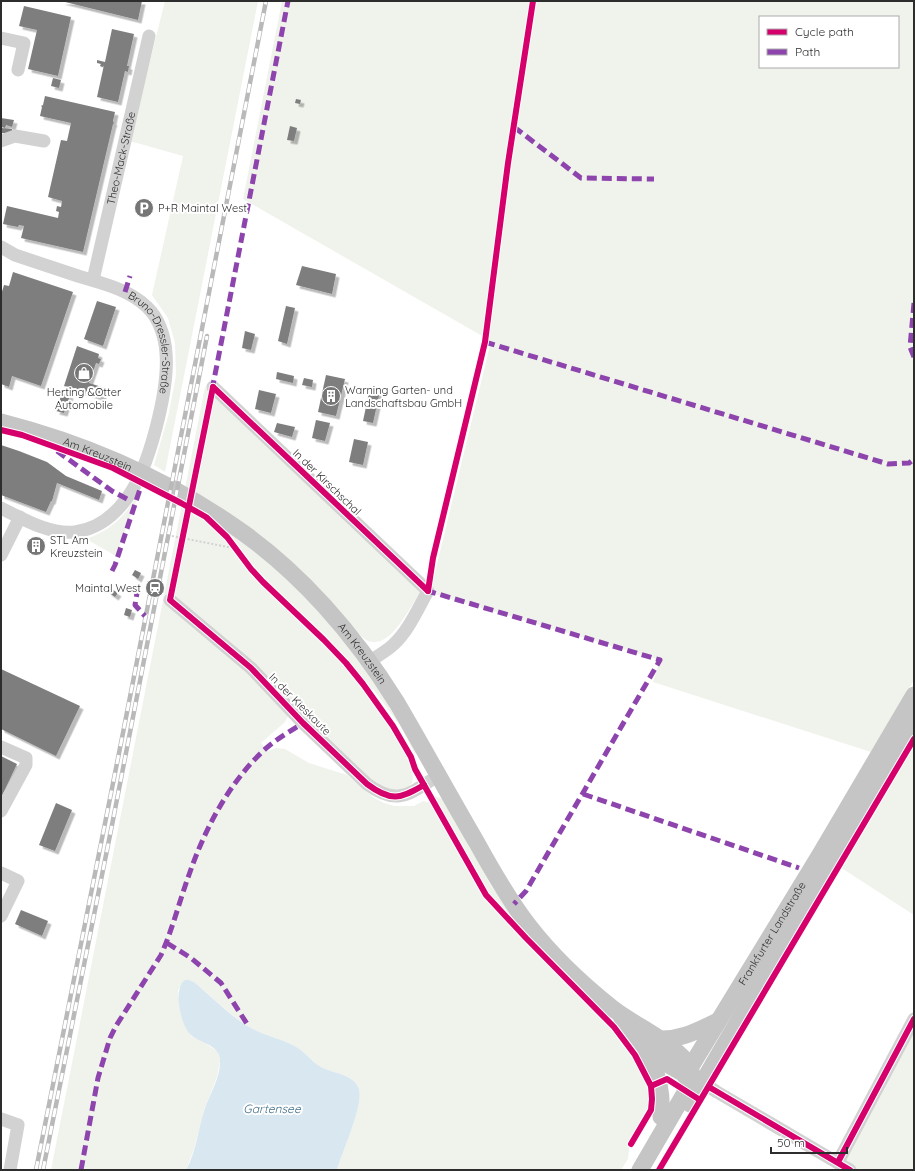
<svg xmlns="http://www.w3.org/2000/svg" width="915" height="1171" viewBox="0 0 915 1171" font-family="Quicksand,sans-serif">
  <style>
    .green { fill: #f0f3ec; fill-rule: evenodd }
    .water { fill: #d9e7f0 }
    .building { fill: #7e7e7e; filter: url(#shadow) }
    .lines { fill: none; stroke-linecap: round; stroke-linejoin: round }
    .path { stroke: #d2d2d2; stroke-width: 2; stroke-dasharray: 2 2; stroke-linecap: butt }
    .minor { stroke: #d2d2d2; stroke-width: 13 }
    .major { stroke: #c5c5c5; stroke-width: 17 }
    .rail-casing { stroke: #b9b9b9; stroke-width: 4.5 }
    .rail { stroke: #fff; stroke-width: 3; stroke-dasharray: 9; stroke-linecap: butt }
    .quiet { stroke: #8e44ad; stroke-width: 5; stroke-dasharray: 10 5; stroke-linecap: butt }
    .cycleway-casing { stroke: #fff; stroke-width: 8 }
    .cycleway { stroke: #d6006c; stroke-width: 6 }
    .labels { text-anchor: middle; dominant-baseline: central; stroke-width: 4; stroke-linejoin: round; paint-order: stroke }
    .street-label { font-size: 11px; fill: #2d2d2d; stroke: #fff }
    .poi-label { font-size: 11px; fill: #2d2d2d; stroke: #fff; text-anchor: start }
    .water-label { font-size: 12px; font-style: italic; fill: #416f8a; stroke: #fff }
  </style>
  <defs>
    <filter id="shadow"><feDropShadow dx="3.5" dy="3.5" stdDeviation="0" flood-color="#0004"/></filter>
  </defs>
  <rect width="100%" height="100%" fill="#fff"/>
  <g class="green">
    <path d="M165 1H258L165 472 154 465 169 413 176 375 175 343 168 318 152 295 183 156 130 141Z"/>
    <path d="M282 1H914V680L871 752 653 682 660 660 430 593 491 341 243 199ZM760 17H898V67H760Z"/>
    <path d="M205 387 420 592C411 606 393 643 374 642 367 642 362 637 358 633L376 685 416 752 415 754 401 727 373 689 368 695 409 757 413 777 412 783 408 787 395 790 381 787 371 779 294 705 285 722 261 743 268 751 276 748 285 749 309 763 347 775 374 798 384 803 394 806H414L423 801 431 803 461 856 466 868 486 899 613 1029 634 1057 643 1073 648 1092V1105L646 1111 630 1140 628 1159 621 1170H337C342 1152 364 1105 359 1089 354 1074 334 1074 321 1067 312 1062 306 1053 298 1048 284 1039 267 1037 253 1029 233 1018 212 997 194 982L189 980H185L178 990 179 1000 180 1012 191 1036 204 1042 218 1052 220 1061 217 1077 204 1110 194 1149 186 1170H51Z"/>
    <path d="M137 499 116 556 86 539C102 533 114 526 125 513 129 508 131 502 137 499Z"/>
    <path d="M914 744V915L840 867Z"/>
    <path d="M432 795 443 799 492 887 523 929 519 927 488 893Z"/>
    <path d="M914 1023V1170H859L843 1161Z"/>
  </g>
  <path class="water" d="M185 980H189L194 982C212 997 232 1018 253 1029 267 1037 284 1039 298 1048 306 1053 312 1062 321 1067 334 1074 354 1074 359 1089 364 1105 342 1152 337 1170H186C196 1152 198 1130 204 1111 209 1095 220 1079 220 1062 220 1059 219 1055 218 1053 213 1044 200 1042 192 1036 181 1028 172 989 185 980Z"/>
  <g class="building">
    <path d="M61 1H142L138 20Z"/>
    <path d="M24 6 71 17 58 76 28 69 37 30 19 26Z"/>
    <path d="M112 29 134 34 127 66H129L128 72 125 71 118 102 97 97 104 65 103 67 100 66 101 64 97 63V60L105 62Z"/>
    <path d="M53 78 61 80 59 88 51 86Z"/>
    <path d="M45 96 115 112 113 121 114 123 113 124 83 252 21 238 24 226 19 225 18 227 3 224 7 206 58 218 59 212 56 211 57 206 61 207 62 201 48 197 61 140 67 141 71 123 40 116 42 107 41 106 43 105Z"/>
    <path d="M296 99 301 100 300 104 295 103Z"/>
    <path d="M1 118 14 120 12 127 6 125 5 128 1 127Z"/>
    <path d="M290 126 297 128 294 141 287 140Z"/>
    <path d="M2 128 12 129V133H2Z"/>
    <path d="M302 266 336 274 332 294 296 285Z"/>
    <path d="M13 272 73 292 41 386 12 376 9 387 1 384V295L4 285 9 286Z"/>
    <path d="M97 301 116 307 103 346 84 339Z"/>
    <path d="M286 306 295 308 287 344 278 341Z"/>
    <path d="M245 331 255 334 251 350 242 348Z"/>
    <path d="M77 346 99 354 98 358 101 359 99 364 96 363 89 383 105 388 102 398 64 386Z"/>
    <path d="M277 372 294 376 293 383 276 379Z"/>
    <path d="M326 375 345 379 336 416 318 412Z"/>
    <path d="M304 378 313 380 312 387 302 385Z"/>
    <path d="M370 388 380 391 373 423 363 421Z"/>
    <path d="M259 390 276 394 271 413 255 409Z"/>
    <path d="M62 393 70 395 64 413 56 411Z"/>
    <path d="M316 420 330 423 325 441 312 438Z"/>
    <path d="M277 423 295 427 292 437 274 432Z"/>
    <path d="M354 439 368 442 363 465 349 462Z"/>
    <path d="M1 445 19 451 47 462 66 476 102 491 99 500 57 483 52 501H51L46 512 1 495Z"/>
    <path d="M135 570 141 573 138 579 132 575Z"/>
    <path d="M110 588 118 593 115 597 108 592Z"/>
    <path d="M126 608 132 610 130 617 124 615Z"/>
    <path d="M1 669 80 706 56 756 1 729Z"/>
    <path d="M1 756 17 764 1 798Z"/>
    <path d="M56 803 72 810 55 851 39 845Z"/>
    <path d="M21 910 48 921 42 936 15 924Z"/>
  </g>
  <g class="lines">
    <path class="path" d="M172 536 238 549"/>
    <g class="minor">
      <path d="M1 38 24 43 18 70"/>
      <path d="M1 141 15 136 44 141"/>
      <path id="s1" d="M1 247 15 255C36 262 57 269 78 276 101 283 129 289 147 307 159 318 165 337 166 353 169 390 149 469 127 498 114 516 97 529 75 532 50 535 23 519 1 508"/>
      <path id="s2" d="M93 280 149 36"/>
      <path d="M213 387 428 591C418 608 409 630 394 644 387 651 377 656 369 662"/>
      <path d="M1 555 20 517"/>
      <path d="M170 600 251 668 303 723 367 784C398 807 410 793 438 776"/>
      <path d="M1 747 26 758V765L1 811"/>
      <path d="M1 873 18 881 1 916"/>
      <path d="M697 1076 703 1083 717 1092 850 1170"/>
      <path d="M1 1119 18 1125 10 1170"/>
      <path d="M838 1162 914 1019"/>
    </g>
    <g class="major">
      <path id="s3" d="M1 422C83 443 162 477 232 525 299 570 355 635 397 703 424 749 450 797 477 843 493 872 509 900 529 926 553 957 582 984 612 1008 631 1023 655 1033 673 1049 680 1054 685 1060 691 1066L690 1081 686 1091 640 1170"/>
      <path d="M622 1020C648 1053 664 1073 661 1117"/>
      <path d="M659 1039C682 1040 698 1030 718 1021"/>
      <path d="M645 1047 667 1064 695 1080"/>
      <path id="s4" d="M685 1076 821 853 914 695"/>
      <path d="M690 1104 914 719"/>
    </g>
    <g class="rail-casing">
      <g id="rail">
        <path d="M36 1170 121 743 266 1"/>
        <path d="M43 1170 112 825 207 336"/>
      </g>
    </g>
    <use href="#rail" class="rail"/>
    <g class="quiet">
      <path d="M514 127 581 178 654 179"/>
      <path d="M125 292 130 276"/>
      <path d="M914 303 910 347 914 357"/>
      <path d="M485 342 888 464 909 463 914 459"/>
      <path d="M212 390 288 1"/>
      <path d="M57 451 112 491 127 499"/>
      <path d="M112 571 115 565 143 480"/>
      <path d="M138 587 135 605 145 616"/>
      <path d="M428 589V591L660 660 526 891 514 904"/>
      <path d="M583 794 799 868"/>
      <path d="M167 943 191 958 221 983 249 1027"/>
      <path d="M81 1170 98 1078 110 1038 116 1026 161 955C173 928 180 899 190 872 205 829 228 785 261 753 273 741 289 732 303 723"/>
    </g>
    <g class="cycleway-casing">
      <g id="cycleway">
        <path d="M213 387 170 600 251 668 303 723 367 784C391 802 400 799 424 785"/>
        <path d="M213 387 428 591"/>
        <path d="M1 430 22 435 113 468 181 503 206 517 227 537 251 569 263 582 324 640 346 663 363 684 393 726 411 757 415 769 486 895 526 938 614 1027 635 1055 651 1086 652 1099 651 1110 631 1144"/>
        <path d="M428 591 433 558 485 342 508 163 533 1"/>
        <path d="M651 1086 667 1079 700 1100"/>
        <path d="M709 1087 850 1170"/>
        <path d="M838 1162 914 1019"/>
        <path d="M659 1170 914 739"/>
      </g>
    </g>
    <use href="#cycleway" class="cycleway"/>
  </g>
  <defs>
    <g id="parking-disc" transform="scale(1)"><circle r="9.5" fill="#767676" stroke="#fff"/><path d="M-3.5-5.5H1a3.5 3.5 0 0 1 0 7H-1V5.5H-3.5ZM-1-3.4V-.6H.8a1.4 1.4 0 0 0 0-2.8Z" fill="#fff"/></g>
    <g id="shop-disc" transform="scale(1)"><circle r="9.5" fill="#767676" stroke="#fff"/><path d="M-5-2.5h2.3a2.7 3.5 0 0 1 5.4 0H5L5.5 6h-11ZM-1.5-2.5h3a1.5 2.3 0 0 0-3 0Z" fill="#fff"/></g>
    <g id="building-disc" transform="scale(1)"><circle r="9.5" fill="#767676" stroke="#fff"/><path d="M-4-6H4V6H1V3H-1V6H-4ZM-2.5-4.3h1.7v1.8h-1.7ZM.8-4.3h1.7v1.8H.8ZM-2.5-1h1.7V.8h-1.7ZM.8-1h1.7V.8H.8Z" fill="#fff"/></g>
    <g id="station-disc" transform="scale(1)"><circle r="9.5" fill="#767676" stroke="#fff"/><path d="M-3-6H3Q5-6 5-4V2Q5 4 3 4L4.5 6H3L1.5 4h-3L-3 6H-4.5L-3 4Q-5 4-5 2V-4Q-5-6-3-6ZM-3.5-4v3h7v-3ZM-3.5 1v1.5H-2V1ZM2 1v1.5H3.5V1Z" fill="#fff"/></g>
  </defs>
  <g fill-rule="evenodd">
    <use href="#parking-disc" x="144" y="208"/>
    <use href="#shop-disc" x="84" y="373"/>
    <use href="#building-disc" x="331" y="396"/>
    <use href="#building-disc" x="36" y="546"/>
    <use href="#station-disc" x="155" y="588"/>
  </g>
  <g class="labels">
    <g class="street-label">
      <text stroke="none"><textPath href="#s2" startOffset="125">Theo-Mack-Straße</textPath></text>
      <text stroke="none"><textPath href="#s1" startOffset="194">Bruno-Dressler-Straße</textPath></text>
      <text stroke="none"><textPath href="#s3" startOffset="102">Am Kreuzstein</textPath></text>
      <text transform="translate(327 482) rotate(44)">In der Kirschschal</text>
      <text stroke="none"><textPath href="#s3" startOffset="438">Am Kreuzstein</textPath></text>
      <text transform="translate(300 704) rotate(45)">In der Kieskaute</text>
      <text stroke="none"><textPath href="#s4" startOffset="167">Frankfurter Landstraße</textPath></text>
    </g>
    <g class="poi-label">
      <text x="158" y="208">P+R Maintal West</text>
      <text x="345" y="390">Warning Garten- und<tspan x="345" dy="13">Landschaftsbau GmbH</tspan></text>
      <text x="84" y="392" text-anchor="middle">Herting &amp;Otter<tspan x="84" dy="13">Automobile</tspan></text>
      <text x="50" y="540">STL Am<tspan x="50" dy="13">Kreuzstein</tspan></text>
      <text x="141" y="588" text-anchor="end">Maintal West</text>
    </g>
    <g class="water-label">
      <text x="272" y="1108">Gartensee</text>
    </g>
  </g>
  <rect width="915" height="1171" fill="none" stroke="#2d2d2d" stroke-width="4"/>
  <rect x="759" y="16" width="140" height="52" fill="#ffffff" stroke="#ababab"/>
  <rect x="767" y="29" width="20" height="6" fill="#d6006c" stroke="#ababab"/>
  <text x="795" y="36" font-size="12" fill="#2d2d2d">Cycle path</text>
  <rect x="767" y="49" width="20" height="6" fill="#8e44ad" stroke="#ababab"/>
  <text x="795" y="56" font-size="12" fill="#2d2d2d">Path</text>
  <path d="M771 1147v6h76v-6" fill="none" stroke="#2d2d2d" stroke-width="2"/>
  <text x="777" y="1147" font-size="12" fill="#2d2d2d" stroke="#ffffff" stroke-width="3" paint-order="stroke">50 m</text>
</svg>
